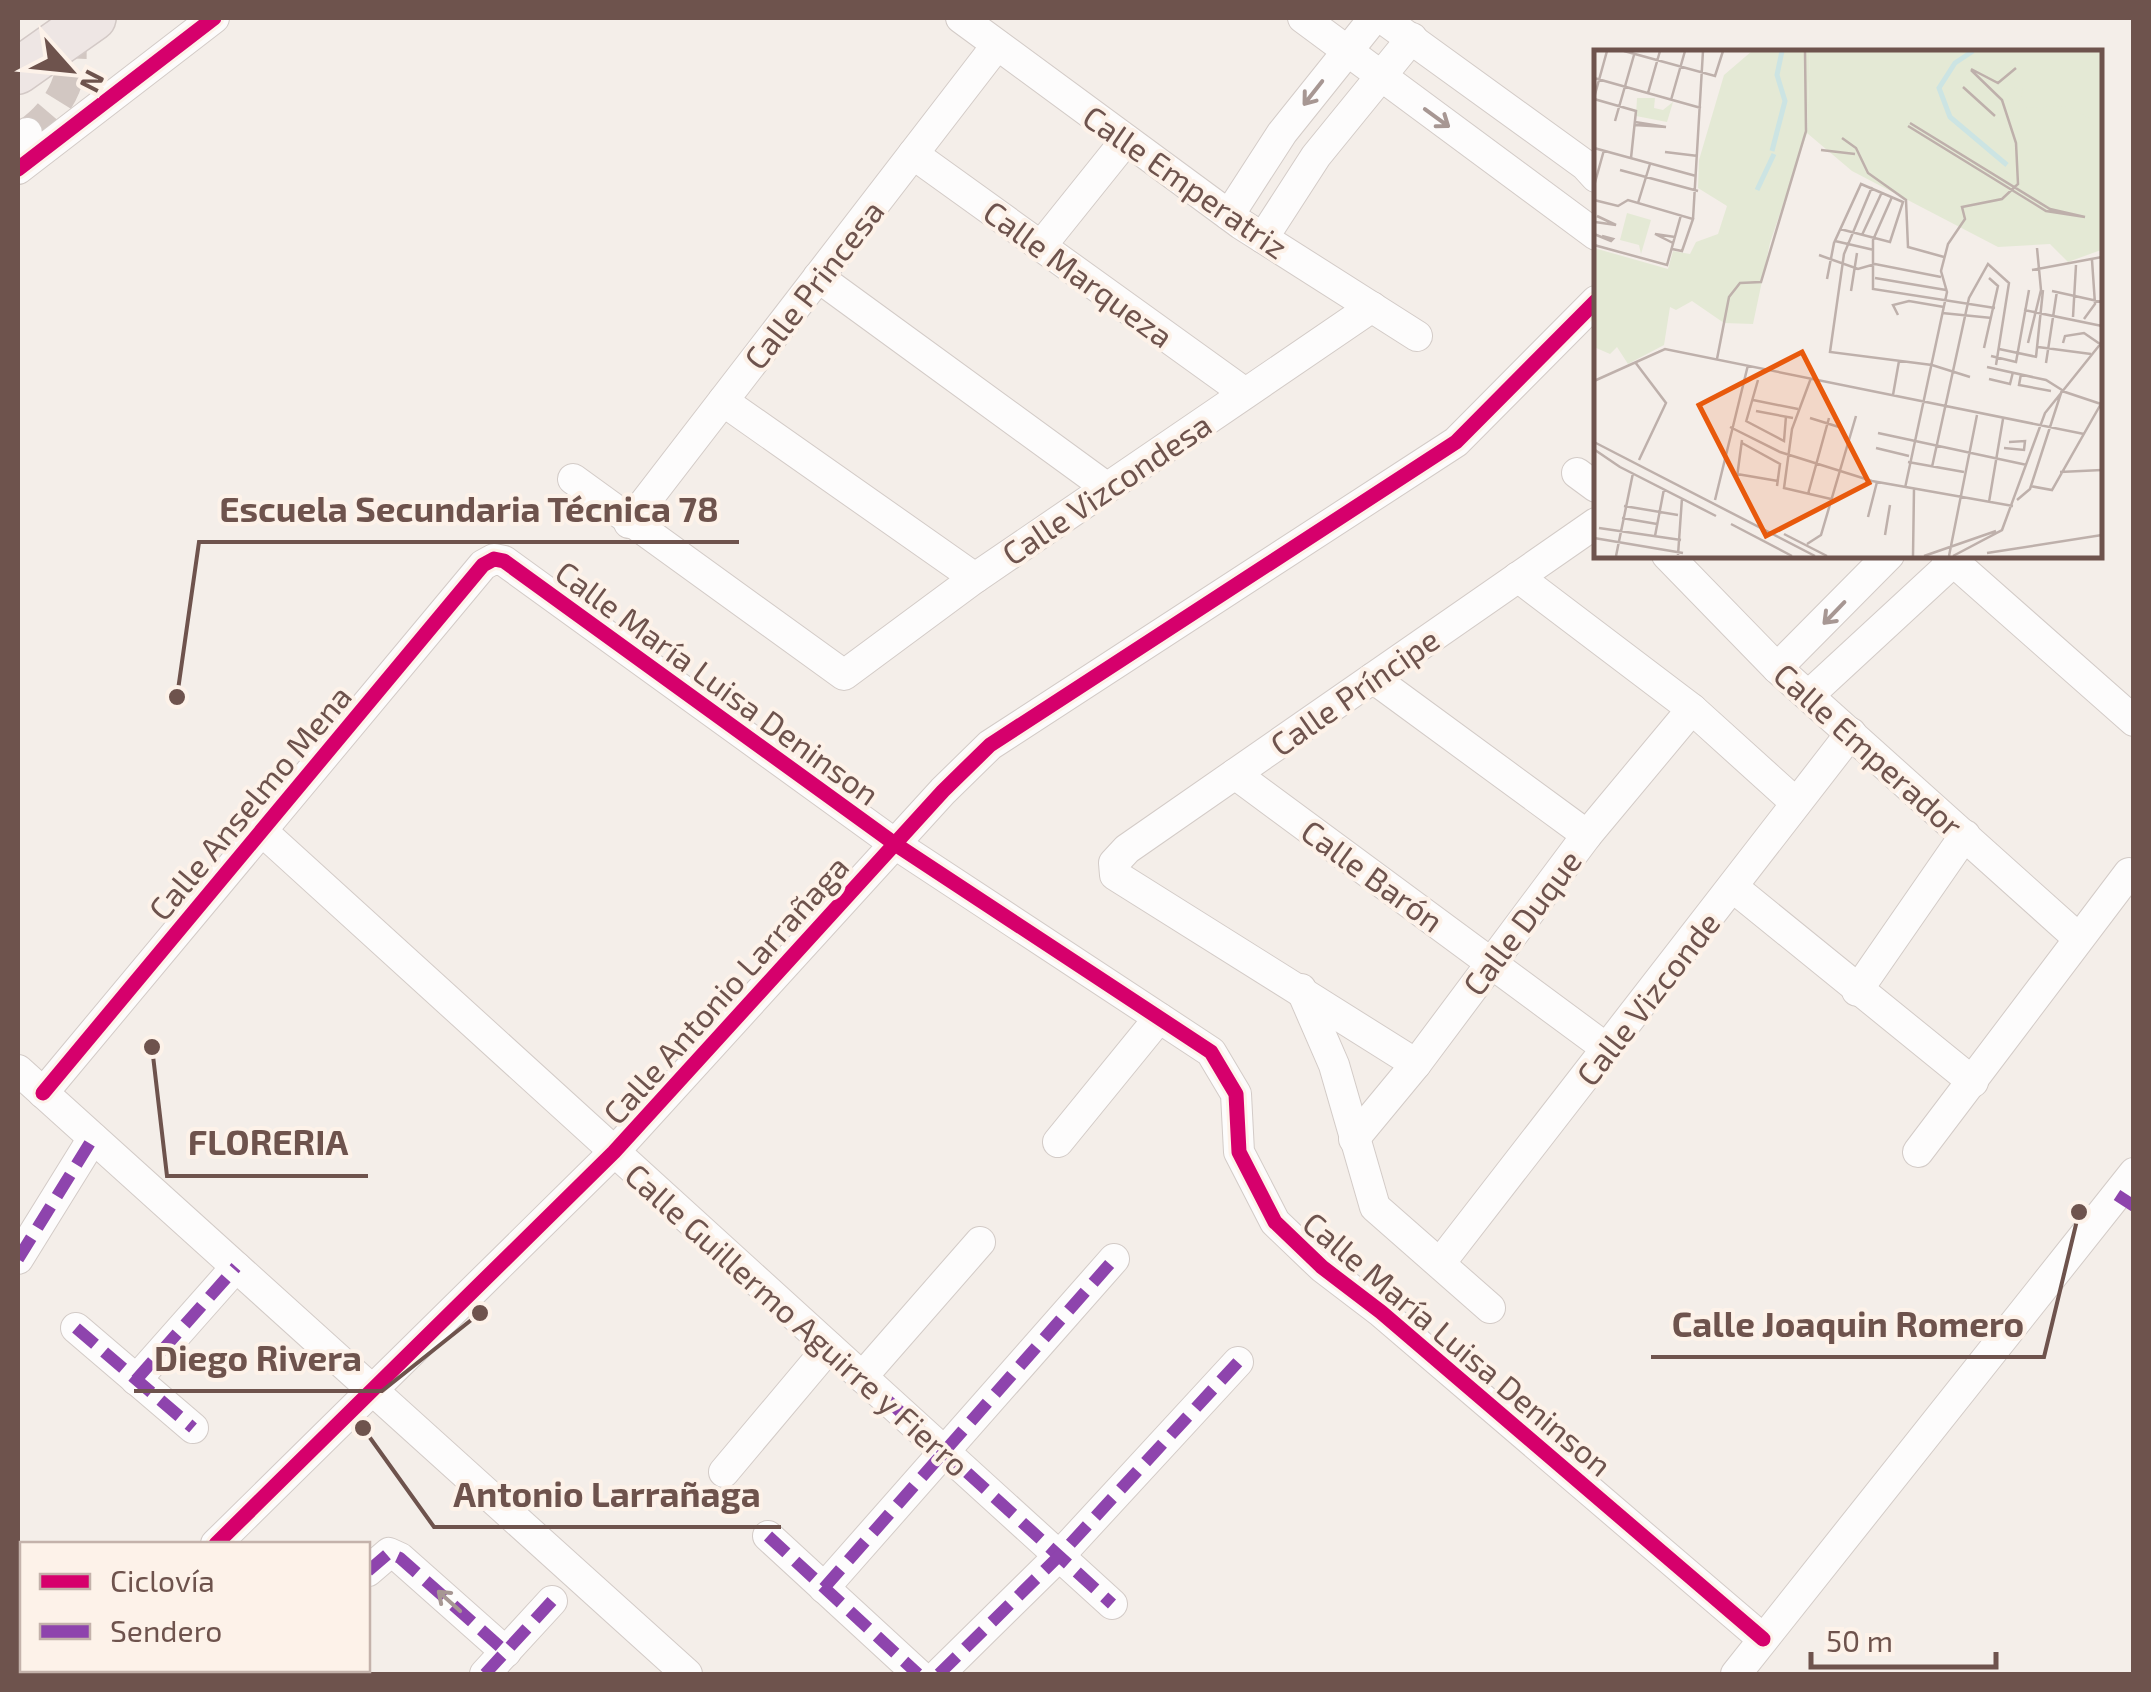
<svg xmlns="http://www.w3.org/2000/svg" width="2151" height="1692" viewBox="0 0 2151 1692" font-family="'Exo 2',sans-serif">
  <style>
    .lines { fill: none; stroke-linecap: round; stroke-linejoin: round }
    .minor-tunnel { stroke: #d2c7c2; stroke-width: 30; stroke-dasharray: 30 15; stroke-linecap: butt }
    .minor-casing { stroke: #d3cbc7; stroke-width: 32 }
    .highway-casing { stroke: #d3c9c6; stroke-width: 48 }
    .minor { stroke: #fdfcfc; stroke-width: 30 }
    .highway { stroke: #eee6e4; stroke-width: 45 }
    .quiet { stroke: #8e44ad; stroke-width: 12; stroke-dasharray: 25 12; stroke-linecap: butt }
    .cycleway-casing { stroke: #fdf2e9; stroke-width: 21 }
    .cycleway { stroke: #d6006c; stroke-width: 15 }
    .oneway { stroke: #a79793 }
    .labels { text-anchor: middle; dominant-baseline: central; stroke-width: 8; stroke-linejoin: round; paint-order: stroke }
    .street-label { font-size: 32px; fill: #6e534d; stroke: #fdf2e9 }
    .inset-river { fill: none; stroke: #cce4e3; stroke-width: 5 }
    .inset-road { fill: none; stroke: #beb0ab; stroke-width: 2.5 }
    .view { fill: #e8590c; fill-opacity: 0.15; stroke: #e8590c; stroke-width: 5 }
    .inset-edge { fill: none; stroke: #6e534d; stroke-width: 5 }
    .leader { fill: none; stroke: #6e534d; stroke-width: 4 }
    .callout-dot { fill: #6e534d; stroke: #fdf2e9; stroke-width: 4 }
    .callout-label { font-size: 35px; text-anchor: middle; font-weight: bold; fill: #6e534d; stroke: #fdf2e9; stroke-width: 8; stroke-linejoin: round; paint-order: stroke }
  </style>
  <rect width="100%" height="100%" fill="#f4eee9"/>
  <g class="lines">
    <path class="minor-tunnel" d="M27 133C63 108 82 67 66 24"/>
    <g class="minor-casing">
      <g id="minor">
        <path d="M961 18 1241 224 1417 336"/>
        <path d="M1303 18 1596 235"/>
        <path d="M1382 18 1585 165 1596 177"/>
        <path d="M18 140 27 133"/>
        <path d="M913 154 1245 393"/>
        <path d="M18 169 214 18"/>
        <path d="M1229 215 1282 133 1374 18"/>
        <path d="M1263 238 1316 156 1412 38"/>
        <path d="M1041 246 1126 140"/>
        <path d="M818 277 1106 487"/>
        <path d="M723 401 975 578"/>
        <path d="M1577 473 1596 487"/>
        <path d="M573 479 844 675 975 578 1372 307"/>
        <path d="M629 523 997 45"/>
        <path d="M1667 555 1777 668 2077 937"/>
        <path d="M1946 555 2134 721"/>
        <path d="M1518 577 1692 709 1796 803"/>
        <path d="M1777 668 1889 555"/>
        <path d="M1373 678 1587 835"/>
        <path d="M1809 695 1953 562"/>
        <path d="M1235 774 1606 1048"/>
        <path d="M262 831 1112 1604"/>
        <path d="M1734 888 1973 1082"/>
        <path d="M1301 989 1334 1065 1375 1207 1490 1308"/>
        <path d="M1857 991 1965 835"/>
        <path d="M1416 1064 1115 875 1114 863 1127 849 1596 523"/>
        <path d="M18 1070 687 1674"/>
        <path d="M43 1093 483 565 494 559 504 561 895 844 1211 1052 1236 1094 1239 1152 1275 1222 1322 1267 1381 1312 1763 1639"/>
        <path d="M1354 1139 1416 1064 1587 835 1692 709"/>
        <path d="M1058 1142 1159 1018"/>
        <path d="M1918 1152 2129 873"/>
        <path d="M18 1259 93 1138"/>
        <path d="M1441 1262 1851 733"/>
        <path d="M76 1328 193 1428"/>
        <path d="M862 1377 980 1242"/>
        <path d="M136 1380 236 1267"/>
        <path d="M724 1472 829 1347"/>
        <path d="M768 1536 918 1674"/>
        <path d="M216 1544 614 1152 943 791 990 745 1456 442 1596 301"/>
        <path d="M368 1571 389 1553 400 1558 506 1652"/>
        <path d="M824 1588 1114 1259"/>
        <path d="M160 1670 165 1674"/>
        <path d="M83 1674 88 1670"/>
        <path d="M270 1674 274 1670"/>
        <path d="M485 1674 552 1601"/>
        <path d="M939 1674 1060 1555 1238 1362"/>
        <path d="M1736 1674 2134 1173"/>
      </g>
    </g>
    <g class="highway-casing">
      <path id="highway" d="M18 71 93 18"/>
    </g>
    <use href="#minor" class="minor"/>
    <use href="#highway" class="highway"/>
    <g class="quiet">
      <path d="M2117 1195 2134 1206"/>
      <path d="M18 1259 93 1138"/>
      <path d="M76 1328 193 1428"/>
      <path d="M136 1380 236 1267"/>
      <path d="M885 1398 1112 1604"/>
      <path d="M768 1536 918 1674"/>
      <path d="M368 1571 389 1553 400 1558 506 1652"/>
      <path d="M824 1588 1114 1259"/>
      <path d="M160 1670 165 1674"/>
      <path d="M270 1674 274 1670"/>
      <path d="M485 1674 552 1601"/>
      <path d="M939 1674 1060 1555 1238 1362"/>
    </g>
    <g class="cycleway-casing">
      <g id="cycleway">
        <path d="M18 169 214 18"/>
        <path d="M43 1093 483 565 494 559 504 561 895 844 1211 1052 1236 1094 1239 1152 1275 1222 1322 1267 1381 1312 1763 1639"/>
        <path d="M216 1544 614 1152 943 791 990 745 1456 442 1596 301"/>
      </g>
    </g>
    <use href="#cycleway" class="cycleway"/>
  </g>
  <defs><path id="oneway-shaft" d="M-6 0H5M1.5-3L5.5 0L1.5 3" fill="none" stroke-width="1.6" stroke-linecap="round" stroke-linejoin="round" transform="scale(2.5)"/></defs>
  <g class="oneway">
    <use href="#oneway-shaft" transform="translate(1313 93) rotate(128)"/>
    <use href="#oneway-shaft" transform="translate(1437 118) rotate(36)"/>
    <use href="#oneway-shaft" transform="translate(1834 613) rotate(134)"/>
    <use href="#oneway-shaft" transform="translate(449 1601) rotate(-138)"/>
  </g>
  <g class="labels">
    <g class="street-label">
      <text transform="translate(1186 181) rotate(35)">Calle Emperatriz</text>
      <text transform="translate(1079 273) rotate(36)">Calle Marqueza</text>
      <text transform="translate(813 284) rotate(-52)">Calle Princesa</text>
      <text transform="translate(1106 488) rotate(-34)">Calle Vizcondesa</text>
      <text transform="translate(718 682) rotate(36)">Calle María Luisa Deninson</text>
      <text transform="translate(1354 691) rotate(-35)">Calle Príncipe</text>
      <text transform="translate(1869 749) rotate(42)">Calle Emperador</text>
      <text transform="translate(249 802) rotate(-50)">Calle Anselmo Mena</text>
      <text transform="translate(1373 875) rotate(36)">Calle Barón</text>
      <text transform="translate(1521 922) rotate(-53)">Calle Duque</text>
      <text transform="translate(725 989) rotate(-48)">Calle Antonio Larrañaga</text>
      <text transform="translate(1647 998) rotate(-52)">Calle Vizconde</text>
      <text transform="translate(798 1319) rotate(42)">Calle Guillermo Aguirre y Fierro</text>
      <text transform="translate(1458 1343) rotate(40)">Calle María Luisa Deninson</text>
    </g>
  </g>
  <g transform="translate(1594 50)">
    <rect width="508" height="508" fill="#f4eee9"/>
    <path d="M216 1H507V200L474 212 456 194 404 197 258 121 213 83Z" fill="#e4e9d5"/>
    <path d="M158 1H216L213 83 176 193 159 274 130 273 98 251 82 260 76 257 70 295 34 314 23 297 16 304 0 297V198L74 219 79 201 96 204 102 192 124 184 133 156 104 138 105 110 130 25ZM373 1H507V93L496 69 475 56 424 58 429 39 402 35ZM33 163 57 170 47 204 45 195 26 190Z" fill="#e4e9d5"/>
    <path d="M43 48H61L60 58 69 60 79 52 73 72 42 66Z" fill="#e4e9d5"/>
    <path class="inset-river" d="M379 1 361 13 345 38 356 67 413 115M178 101 191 51 183 25 188 1M163 140 180 104"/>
    <path class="inset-road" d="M30 1 121 26 129 1M377 19 404 33 422 18M0 28 107 58M369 37 401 66M54 43 66 1M0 48 13 1M0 49 42 61 37 108M77 50 91 1M21 71 40 5M41 75 72 77 41 72M314 76 452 161 491 167 456 159 316 73M248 88 262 98 274 123 312 150 314 197 350 207M0 98 102 126M227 100 261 104M71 102 104 106M26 120 104 141M0 136 10 100M278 137 250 204 236 302 338 315 376 327M298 147 279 190V239L401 258M0 150 24 156 34 150 99 169 88 201 78 199M44 153 56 114M99 169 109 1M1 172 22 175 3 166M0 184 17 191 19 189 8 186M268 185 288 142M241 191 280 200M79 193 61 184 81 187M0 195 73 215 87 165M225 205 264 219 281 214 347 227M438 220 508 207M281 228 352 240M233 229 240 193 267 134 309 152 296 192 246 179M257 241 263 203M458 241 508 252M430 260 508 276M348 263 398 268M304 265 299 255 315 251 350 257M479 267 482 215M490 269 501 254 498 210M434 293 447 240 443 198M469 293 471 286 490 283 506 294M444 297 497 304M390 298 404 236 395 228M405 299 443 307M397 306 422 312 435 240M442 307 449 240M123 309 135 247 146 233 167 232 212 81 211 1M41 312 72 353 45 410M452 313 463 241M393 317 452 330 468 340 436 439 423 450M427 324 425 335 457 341M217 328 198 379 190 438 237 449M395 329 416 334 419 322M0 331 71 299 490 384M468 341 507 354M299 345 305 311M159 350 204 359M162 361 199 368M216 368 245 377M152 371 190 391 192 366M152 372 164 330M136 377 186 402 278 431 419 456M284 383 433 415M0 392 221 506M148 393 186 414 183 436M282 398 315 406M410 398 430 400 431 391 415 392M1 400 26 417M314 412 370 422M26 417 122 466M338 417 375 248 394 214 415 233 402 315M466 422 508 420M143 424 184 431M143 427 148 390M436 436 458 440 508 352M311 438 353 242 347 221 354 194 371 169 368 157 408 149 424 134 422 93 408 50 377 20M214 444 235 368M121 450 154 315M395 452 409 369M30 456 84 465M274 467 283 432M28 468 63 474M137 474 198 506M5 478 87 490M190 484 233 506M291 485 296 455M61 486 70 439M0 488 89 503M213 494 227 485 262 366M393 503 508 485M84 505 88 448M22 506 39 423M319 506 320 439M330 506 402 481M355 506 383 365M359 506 408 480 451 363 508 292"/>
    <path class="view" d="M208 302 275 433 172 486 105 355Z"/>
    <rect width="508" height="508" class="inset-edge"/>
  </g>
  <path class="leader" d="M177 697L199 542H739M152 1047L167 1176H368M2079 1212L2044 1357H1651M480 1313L382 1391H134M363 1428L434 1527H781"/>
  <g class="callout-dot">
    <circle cx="177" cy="697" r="10"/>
    <circle cx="152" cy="1047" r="10"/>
    <circle cx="2079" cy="1212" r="10"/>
    <circle cx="480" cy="1313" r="10"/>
    <circle cx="363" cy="1428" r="10"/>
  </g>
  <g class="callout-label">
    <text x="469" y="522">Escuela Secundaria Técnica 78</text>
    <text x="268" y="1155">FLORERIA</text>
    <text x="1848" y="1337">Calle Joaquin Romero</text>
    <text x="258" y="1371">Diego Rivera</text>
    <text x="607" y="1507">Antonio Larrañaga</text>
  </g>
  <rect width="2151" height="1692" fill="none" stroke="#6e534d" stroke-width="40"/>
  <rect x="20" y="1542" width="350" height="130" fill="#fdf2e9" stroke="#c4b2ab" stroke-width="2.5"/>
  <rect x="40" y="1574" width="50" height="15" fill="#d6006c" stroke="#c4b2ab" stroke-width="2.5"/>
  <text x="110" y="1592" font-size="30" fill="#6e534d">Ciclovía</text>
  <rect x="40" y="1624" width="50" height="15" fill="#8e44ad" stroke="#c4b2ab" stroke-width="2.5"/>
  <text x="110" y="1642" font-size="30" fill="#6e534d">Sendero</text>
  <g transform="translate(70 70) rotate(117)" stroke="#fdf2e9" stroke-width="8" paint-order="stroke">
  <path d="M0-8L18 38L0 25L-18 38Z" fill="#6e534d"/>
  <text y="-15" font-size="28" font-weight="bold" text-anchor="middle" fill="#6e534d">N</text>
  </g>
  <path d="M1811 1652v15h185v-15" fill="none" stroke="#6e534d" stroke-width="5"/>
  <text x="1826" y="1652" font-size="30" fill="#6e534d" stroke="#fdf2e9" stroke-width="8" paint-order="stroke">50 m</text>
</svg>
